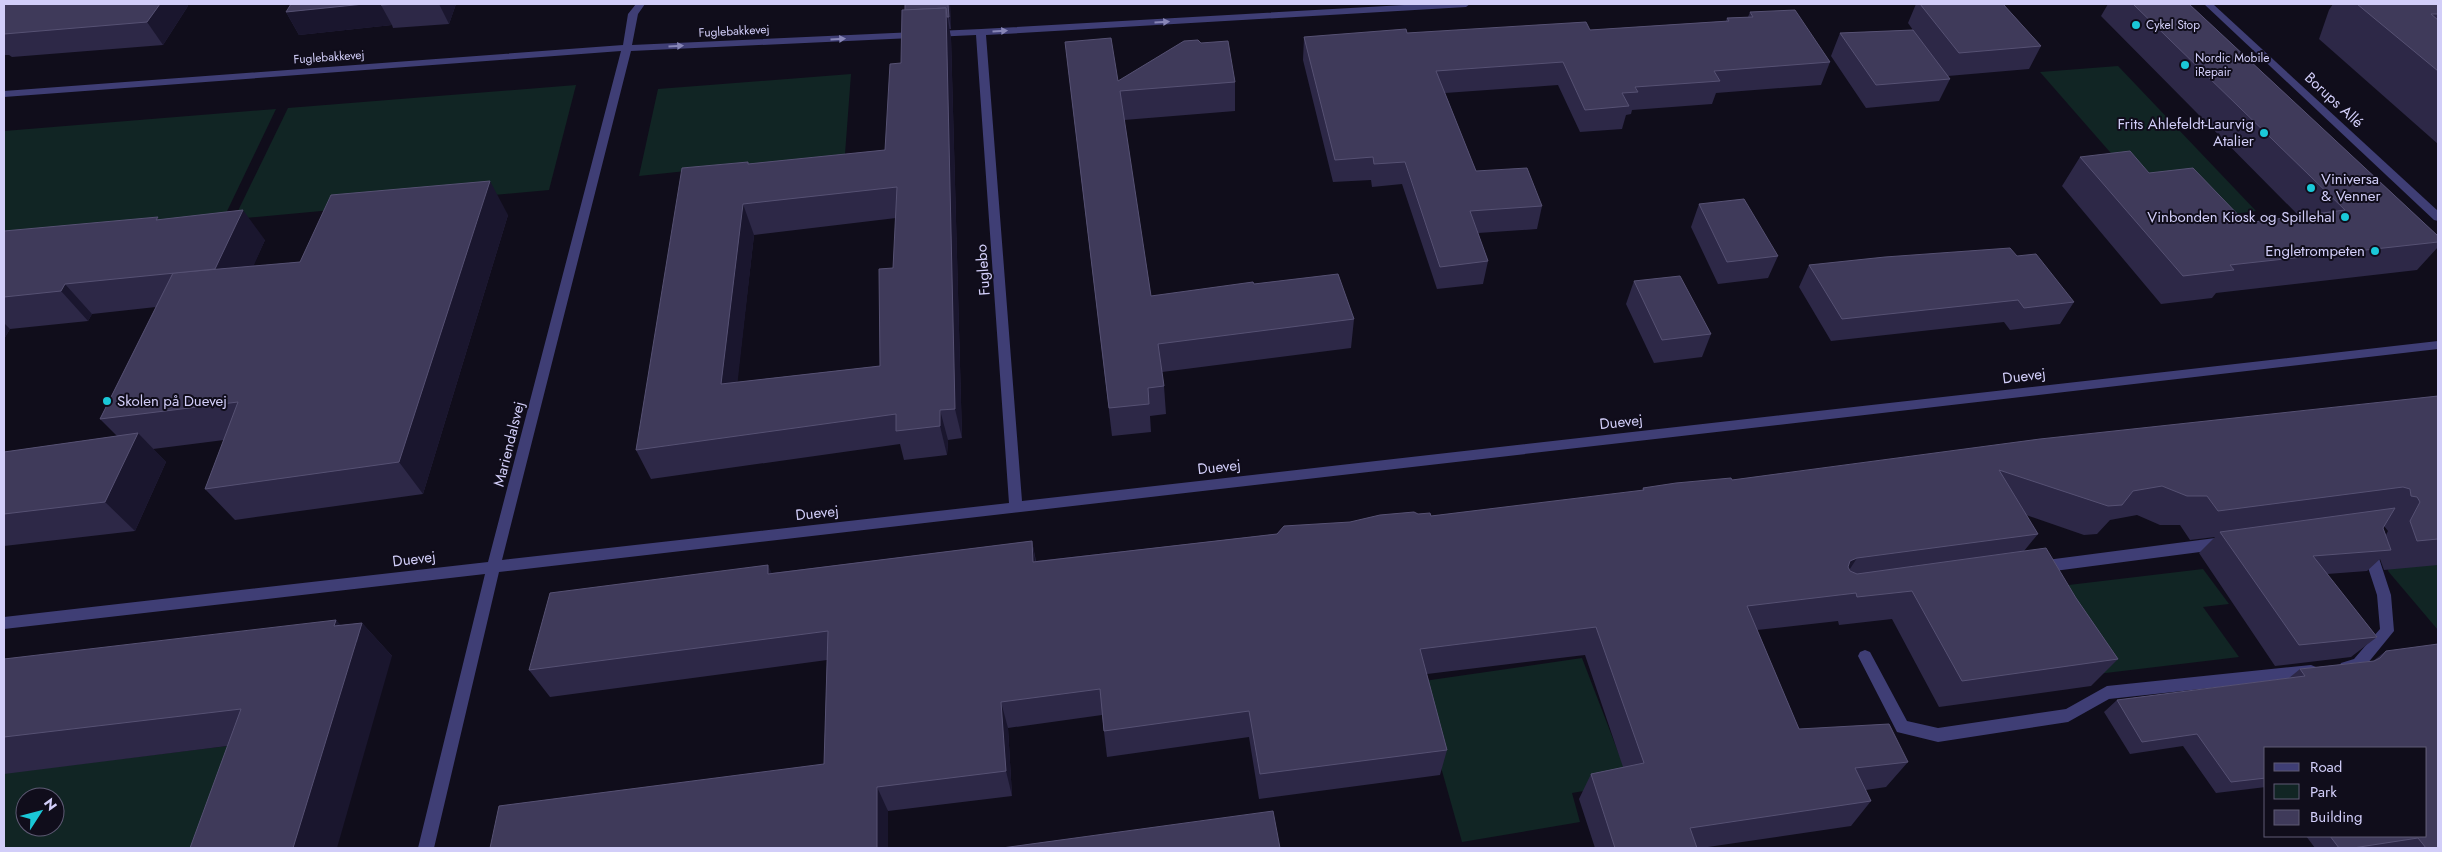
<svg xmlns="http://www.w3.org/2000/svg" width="2442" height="852" viewBox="0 0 2442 852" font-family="Jost,sans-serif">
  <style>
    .green { fill: #112524; fill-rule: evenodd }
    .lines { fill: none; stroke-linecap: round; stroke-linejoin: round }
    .minor { fill: #3f3e75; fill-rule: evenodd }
    .wall { fill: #2d2847; fill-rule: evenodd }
    .shaded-wall { fill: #1a162e }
    .building { fill: #3f3a5a; stroke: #565173; fill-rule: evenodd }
    .oneway { fill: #8886b7 }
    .poi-dot { fill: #1ac8d8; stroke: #100d1b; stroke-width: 2 }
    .labels { text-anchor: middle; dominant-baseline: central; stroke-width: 4; stroke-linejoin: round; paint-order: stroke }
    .far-poi-label { font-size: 12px; fill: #d2cef9; stroke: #100d1b; text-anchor: start }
    .far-street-label { font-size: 12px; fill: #d2cef9; stroke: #100d1b }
    .street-label { font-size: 15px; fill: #d2cef9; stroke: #100d1b }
    .poi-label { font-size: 15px; fill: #d2cef9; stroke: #100d1b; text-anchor: end }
  </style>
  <rect width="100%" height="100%" fill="#100d1b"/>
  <g class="green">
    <path d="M2118 66 2256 211 2196 219 2151 199 2040 72Z"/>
    <path d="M851 74 845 154 639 176 658 89Z"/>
    <path d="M576 85 549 190 234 219 288 108Z"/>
    <path d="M276 109 218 230 4 249V131Z"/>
    <path d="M2438 537V630L2388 571 2390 551Z"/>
    <path d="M2203 569 2229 604 2203 607 2239 657 2089 675 2035 589Z"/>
    <path d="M1582 658 1630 783 1572 793 1580 822 1462 842 1417 682Z"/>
    <path d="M277 740 240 848H4V773ZM25 797H55V827H25Z"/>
  </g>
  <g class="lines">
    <g class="minor">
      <path d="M636 4H645L638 14 632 45 981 29 1422 4H1470L1466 7 986 35 1022 501 2438 341V349L499 572 434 848H418L485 574 4 629V617L488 562 621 51 4 97V91L623 45 628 14ZM976 35 1009 503 502 560 631 51Z"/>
      <path d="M2204 4H2213L2438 211V221L2434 220Z"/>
      <path d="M2223 537 2228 539 2230 543 2228 547 2223 549 2039 573 2034 571 2032 567 2034 563 2039 561Z"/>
      <path d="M2369 543 2374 545 2376 549 2391 595 2394 631 2363 669 2346 673 2341 671 2339 667 2341 663 2354 659 2380 629 2377 595 2362 549 2364 545Z"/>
      <path d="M1865 650 1870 652 1907 721 1938 728 2066 709 2107 686 2311 665 2316 667 2318 671 2316 675 2311 677 2109 699 2068 722 1938 742 1897 732 1858 656 1860 652Z"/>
    </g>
  </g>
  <g class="wall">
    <path d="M4 4H187L188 6 163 45 12 57 9 55H4Z"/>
    <path d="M291 4H456L449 24 393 28 392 25 299 35 286 12Z"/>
    <path d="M905 4H950L951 29H949L951 38 962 438 948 440 947 455 904 460 900 444 651 479 636 450 748 162 749 164 885 150 901 63ZM896 218 893 268 880 366 737 382 754 235Z"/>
    <path d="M1916 4H2003L2041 46 2029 69 1948 76 1950 79 1939 101 1866 108 1831 56 1840 33 1913 30 1908 23Z"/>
    <path d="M2108 4H2189L2438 236V247L2417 270 2216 293 2212 298 2161 304 2062 186 2080 157 2149 173 2246 223 2299 216 2101 16Z"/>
    <path d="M2333 4H2438V144L2319 39 2329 10Z"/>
    <path d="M1750 12 1830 62 1821 85 1716 93 1712 104 1632 110 1631 114 1626 115 1622 129 1580 132 1558 85 1445 93 1476 171 1542 206 1537 229 1478 233 1488 261 1483 284 1437 289 1402 184 1372 187 1371 180 1333 182 1303 60 1304 37 1407 33 1590 30 1726 21 1727 18 1748 17Z"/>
    <path d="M1065 42 1118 81 1235 82V111L1124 120 1151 296 1254 284 1354 319 1351 348 1162 372 1164 386 1166 414 1150 416 1151 432 1112 436Z"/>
    <path d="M1699 204 1778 256 1768 278 1718 284 1691 227Z"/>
    <path d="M508 215 423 494 235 520 205 489 224 440 153 449 166 462 135 531 4 546V452L117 436 100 419 156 307 92 314 88 321 10 329 4 339V231L160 219 265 240 253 266 300 262Z"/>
    <path d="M2017 256 2074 302 2060 324 2010 330 2004 322 1831 341 1799 287 1809 265Z"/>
    <path d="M1634 281 1711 334 1702 357 1654 363 1626 304Z"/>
    <path d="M2438 396V565L2384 570 2380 559 2367 571 2327 574 2377 637 2351 657 2275 666 2199 553 2215 537 2190 540 2180 525H2160L2137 515 2110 520 2097 534 2084 535 2026 515 2038 534 2024 551 2076 598 2118 659 2091 686 1939 707 1892 619 1839 625 1838 621 1757 630 1799 729 1908 762 1886 787 1866 790 1871 801 1851 826 1701 848H1595L1579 799 1591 774 1623 767 1585 655 1427 674 1447 750 1440 775 1259 799 1249 737 1107 757 1102 715 1008 728 1012 796 888 811 824 764 827 660 550 697 529 670 772 573 1032 541 1036 561 1277 534 1350 522 1418 514 1431 516 1642 491 1643 488 1732 480ZM2384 526 2388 531 2386 535 2383 528Z"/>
    <path d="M362 623 392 656 227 746 4 774V659Z"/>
    <path d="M2386 651 2438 848H2315L2306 836H2426L2266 748V787L2216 793 2183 746 2130 754 2104 712 2117 700 2289 678 2300 669 2373 661Z"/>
  </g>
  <g class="shaded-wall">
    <path d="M160 4H187L188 6 163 45 147 22Z"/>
    <path d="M364 4H384L381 5 392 25 299 35 286 12Z"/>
    <path d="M439 4H456L449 24Z"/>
    <path d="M948 4H950L951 29 949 17Z"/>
    <path d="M946 8 951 38 962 438 955 409Z"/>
    <path d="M490 181 508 215 423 494 399 462Z"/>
    <path d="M743 204 754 235 734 414 721 384Z"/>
    <path d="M243 210 265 240 239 299 215 269Z"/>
    <path d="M65 284 92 314 88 321 61 291Z"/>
    <path d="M4 323 10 329 4 339Z"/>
    <path d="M940 410 948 440 947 455 940 426Z"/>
    <path d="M138 433 166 462 135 531 105 502Z"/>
    <path d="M1032 541 1037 570 1033 562Z"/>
    <path d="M1857 558 1839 586 1850 561Z"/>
    <path d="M768 565 781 593 768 574Z"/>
    <path d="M336 620 357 642 362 623 392 656 337 848H293L334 626Z"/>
    <path d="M1001 702 1008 728 1012 796 1006 771Z"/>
    <path d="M877 787 888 811V848H877Z"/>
  </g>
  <g class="building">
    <path d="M4 4H160L147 22 4 34Z"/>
    <path d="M291 4H364L286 12Z"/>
    <path d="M382 4H400L381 5Z"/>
    <path d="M905 4H948L949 17H947L946 8 905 10Z"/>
    <path d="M1920 4H2003L2041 46 1959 53Z"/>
    <path d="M2133 4H2189L2438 236V242L2230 265 2234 270 2183 276 2080 157 2130 151 2149 173 2193 168 2246 223 2345 210Z"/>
    <path d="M2357 4H2438V14H2431L2438 20V71Z"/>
    <path d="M946 8 955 409 940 410V426L896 431V414L636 450 682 168 748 162V164L885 150 890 64 901 63 902 10ZM897 187 893 268 879 269 880 366 721 384 743 204Z"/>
    <path d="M1795 10 1830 62 1714 71 1720 81 1635 87 1638 92 1622 93 1629 106 1585 110 1563 62 1436 71 1476 171 1527 168 1542 206 1470 211 1488 261 1440 267 1405 162 1374 164 1373 157 1335 160 1304 37 1406 29 1407 33 1586 22 1590 30 1729 21 1727 18 1753 17 1750 12Z"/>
    <path d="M1913 30 1950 79 1876 85 1840 33Z"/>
    <path d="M1111 38 1118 81 1184 41 1198 40 1201 43 1228 41 1235 82 1120 91 1151 296 1253 282 1254 284 1338 274 1354 319 1158 344 1164 386 1148 388 1149 404 1109 408 1065 42Z"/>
    <path d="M490 181 399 462 205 489 238 402 100 419 173 273 300 262 331 195Z"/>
    <path d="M1744 199 1778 256 1727 262 1699 204Z"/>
    <path d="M243 210 215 269 65 284 61 291 4 297V231L158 217 156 220Z"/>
    <path d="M2010 248 2017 256 2036 254 2074 302 2024 308 2018 300 1842 319 1809 265 1885 257Z"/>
    <path d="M1680 276 1711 334 1662 340 1634 281Z"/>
    <path d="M2438 396V539L2417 541 2410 521 2420 502 2417 497 2411 496 2410 489 2403 487 2218 511 2207 496H2187L2162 486 2133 491 2122 505 2108 506 1999 470 2038 534 1857 558 1850 561 1848 567 1850 571 1857 574 2046 548 2076 598 2118 659 1962 681 1912 591 1857 597 1856 593 1747 606 1799 729 1889 724 1908 762 1855 768 1871 801 1690 828 1697 848H1615L1591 774 1644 763 1596 627 1420 649 1447 750 1260 774 1249 711 1104 731 1100 689 1001 702 1006 771 877 787V848H490L499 806 824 764 828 631 529 670 550 593 768 565V574L1032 541 1033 562 1277 534 1284 526 1350 522 1380 515 1414 512 1418 514 1430 513 1431 516 1644 490 1643 488 1676 483 1731 478 1732 480 2040 439Z"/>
    <path d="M138 433 105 502 4 514V452Z"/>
    <path d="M2395 508 2383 528 2391 550 2313 556 2377 637 2299 645 2220 532Z"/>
    <path d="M336 620 334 626 362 623 293 848H190L241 709 4 737V659Z"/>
    <path d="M2438 644V848H2426L2418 838 2353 848H2339L2330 836H2426V748H2266V778L2231 782 2197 734 2142 742 2117 700 2305 676 2300 669 2374 661 2380 658 2386 651Z"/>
    <path d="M1273 811 1280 848H1002Z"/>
  </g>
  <defs><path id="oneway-solid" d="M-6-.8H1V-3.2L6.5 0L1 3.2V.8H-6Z" transform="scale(1.25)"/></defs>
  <g class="oneway">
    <use href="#oneway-solid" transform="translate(1162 22) rotate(-3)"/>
    <use href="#oneway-solid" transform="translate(1000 31) rotate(-3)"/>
    <use href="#oneway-solid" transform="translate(838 39) rotate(-3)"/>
    <use href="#oneway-solid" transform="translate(676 46) rotate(-3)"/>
  </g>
  <g class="poi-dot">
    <circle cx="2136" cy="25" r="5"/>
    <circle cx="2185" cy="65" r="5"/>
    <circle cx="2264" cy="133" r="5"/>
    <circle cx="2311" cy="188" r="5"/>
    <circle cx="2345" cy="217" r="5"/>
    <circle cx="2375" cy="251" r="5"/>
    <circle cx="107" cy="401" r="5"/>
  </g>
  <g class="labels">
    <g class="far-poi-label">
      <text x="2146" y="25">Cykel Stop</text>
      <text x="2195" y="58">Nordic Mobile<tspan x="2195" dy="14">iRepair</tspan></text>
    </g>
    <g class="far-street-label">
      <text transform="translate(734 31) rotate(-3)">Fuglebakkevej</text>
      <text transform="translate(329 57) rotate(-4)">Fuglebakkevej</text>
    </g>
    <g class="street-label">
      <text transform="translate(2334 100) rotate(43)">Borups Allé</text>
      <text transform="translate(983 270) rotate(-94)">Fuglebo</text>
      <text transform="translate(2024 376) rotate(-7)">Duevej</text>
      <text transform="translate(1621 422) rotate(-6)">Duevej</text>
      <text transform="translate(509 444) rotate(-76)">Mariendalsvej</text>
      <text transform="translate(1219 467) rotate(-6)">Duevej</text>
      <text transform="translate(817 513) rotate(-6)">Duevej</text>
      <text transform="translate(414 559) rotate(-7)">Duevej</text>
    </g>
    <g class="poi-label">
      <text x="2254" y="124">Frits Ahlefeldt-Laurvig<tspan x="2254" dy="17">Atalier</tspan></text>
      <text x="2321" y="179" text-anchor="start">Viniversa<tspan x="2321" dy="17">&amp; Venner</tspan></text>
      <text x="2335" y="217">Vinbonden Kiosk og Spillehal</text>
      <text x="2365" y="251">Engletrompeten</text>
      <text x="117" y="401" text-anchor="start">Skolen på Duevej</text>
    </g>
  </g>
  <rect width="2442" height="852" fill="none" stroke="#d2cef9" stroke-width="10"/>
  <rect x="2264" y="747" width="162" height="90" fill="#100d1b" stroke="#5e5a74"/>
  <rect x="2274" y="763" width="25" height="8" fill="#3f3e75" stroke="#5e5a74"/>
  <text x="2310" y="772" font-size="15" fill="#d2cef9">Road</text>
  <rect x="2274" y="784" width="25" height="15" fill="#112524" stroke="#5e5a74"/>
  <text x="2310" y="797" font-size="15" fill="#d2cef9">Park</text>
  <rect x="2274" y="810" width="25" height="15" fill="#3f3a5a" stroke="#5e5a74"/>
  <text x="2310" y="822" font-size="15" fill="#d2cef9">Building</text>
  <g transform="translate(40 812) rotate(54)"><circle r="24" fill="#100d1b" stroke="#5e5a74"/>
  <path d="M0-4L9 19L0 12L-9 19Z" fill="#1ac8d8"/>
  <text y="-8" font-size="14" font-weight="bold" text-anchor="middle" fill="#d2cef9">N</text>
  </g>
</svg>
